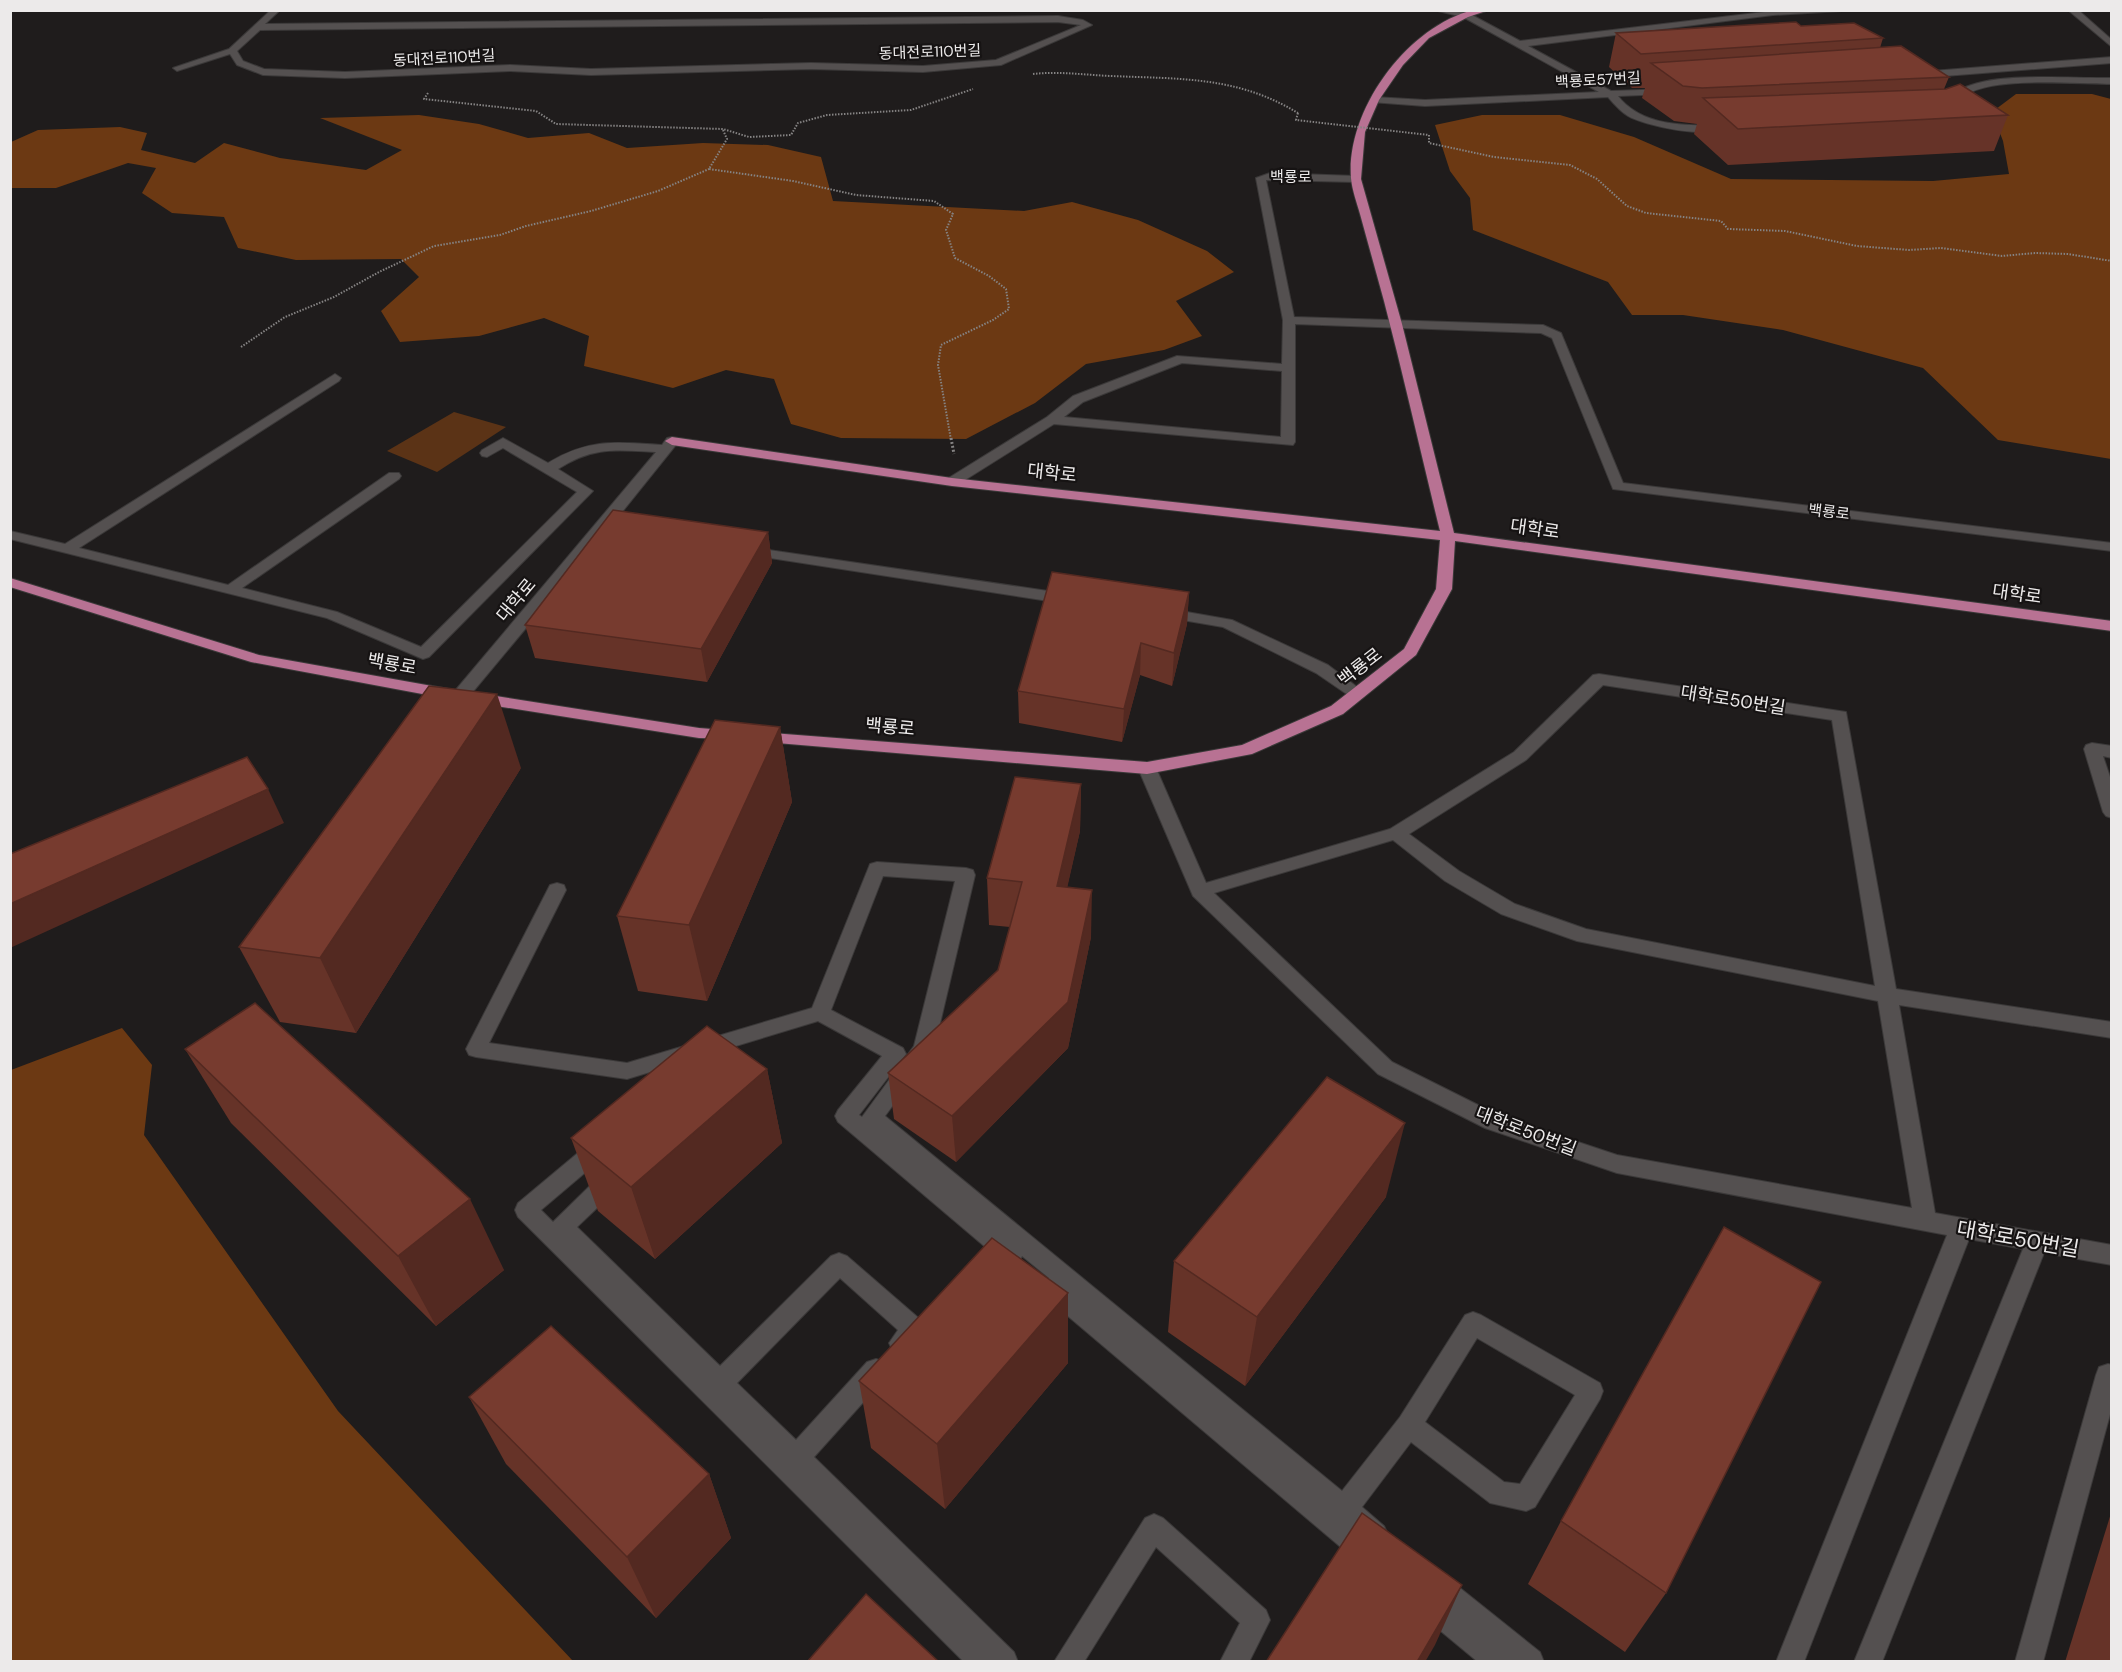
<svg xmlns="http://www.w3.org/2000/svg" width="2122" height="1672" viewBox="0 0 2122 1672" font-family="'DM Sans','Noto Sans KR',sans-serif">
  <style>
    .green { fill: #5b3316 }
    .forest { fill: #6c3913 }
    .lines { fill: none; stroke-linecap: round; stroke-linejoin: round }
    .minor-casing { stroke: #3b3939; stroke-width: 2 }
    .major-casing { stroke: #3b3939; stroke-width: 2 }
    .path-far1 { stroke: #858383; stroke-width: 2; stroke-dasharray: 1.5 1.5; stroke-linecap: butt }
    .path { stroke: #858383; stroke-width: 3; stroke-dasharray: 2 2; stroke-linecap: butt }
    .minor { fill: #545050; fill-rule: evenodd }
    .major { fill: #b87293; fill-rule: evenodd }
    .path-bridge { stroke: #858383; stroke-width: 2; stroke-dasharray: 1.5 1.5; stroke-linecap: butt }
    .wall { fill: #663328 }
    .shaded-wall { fill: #532921 }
    .building { fill: #773b2f; stroke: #532921; stroke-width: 1.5 }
    .labels { text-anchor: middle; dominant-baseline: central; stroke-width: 4.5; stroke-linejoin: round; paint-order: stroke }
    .far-street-label { font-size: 15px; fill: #eceaea; stroke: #161313 }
    .street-label { font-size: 18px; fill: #eceaea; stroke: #161313 }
    .near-street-label { font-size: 21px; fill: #eceaea; stroke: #161313 }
  </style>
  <rect width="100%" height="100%" fill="#1f1c1c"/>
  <path class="green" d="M454 412 506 427 437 472 387 451Z"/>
  <g class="forest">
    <path d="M2016 94H2092L2111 99V459L1998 440 1923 368 1783 330 1683 315H1632L1608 282 1473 230 1470 198 1450 171 1435 125 1482 115H1560L1634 137 1731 179 1933 181 2009 174 2003 141 1992 112Z"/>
    <path d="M419 115 479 124 528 138 589 133 627 148 703 143 768 145 821 157 833 201 1024 211 1072 202 1138 220 1207 251 1234 272 1176 301 1202 336 1164 350 1086 364 1035 403 966 439 841 438 791 424 774 379 726 370 673 388 584 366 589 336 544 318 479 336 400 342 381 311 419 277 401 259 296 260 238 248 224 217 172 213 142 193 156 168 128 163 56 188H11V142L38 130 120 127 147 133 141 150 195 163 224 143 280 158 366 170 402 150 320 118Z"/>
    <path d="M122 1028 152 1065 144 1135 338 1411 573 1661H11V1070Z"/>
  </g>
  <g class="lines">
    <g class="minor-casing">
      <g id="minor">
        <path d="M271 10H280L265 24 1058 16 1083 20 1092 25 1001 65 923 72 811 69 591 75 510 71 345 78 263 75 237 65 230 54 177 71 173 68 229 49ZM1058 22 1081 25 996 60 923 66 811 63 591 69 510 65 345 72 264 69 243 61 237 51 260 30Z"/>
        <path d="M1434 10 1468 13 1520 41 1773 11 1859 10 1773 15 1528 46 1611 91 1670 89 1672 91 1667 94 1618 96C1641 126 1685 126 1719 125L1724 128C1708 139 1645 126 1628 116 1620 111 1614 104 1608 97L1425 106 1371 102V98L1374 97 1425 100 1599 92 1463 17Z"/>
        <path d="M2068 10H2078L2112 40V47Z"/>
        <path d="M2112 57V63L1919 78 1914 75 1919 72Z"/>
        <path d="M2112 78V84C2074 84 2004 77 1971 92 1964 95 1959 102 1954 108L1946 106C1951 100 1955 93 1962 89 1995 71 2073 79 2112 78Z"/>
        <path d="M1270 173 1356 176 1361 179 1356 182 1266 180 1294 317 1543 325 1561 333 1623 483 2112 543V551L1613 489 1552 338 1541 333 1295 324V442L1293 445 1054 424 957 485H947L945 482 947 479 1047 417 1073 396 1177 356 1282 364 1283 320 1256 178ZM1182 363 1282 371 1281 437 1064 417 1083 402Z"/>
        <path d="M335 374 341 378 339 381 79 548 228 585 389 473H399L401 476 399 479 242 588 337 612 421 647 577 492 503 448 487 457 482 456 480 453 482 450 503 438 548 463C589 438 616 442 662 445L667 438 672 437 679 441 606 532 466 700H454L452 696 454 692 656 452C615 450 594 446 558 469L593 491 429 657 423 659 327 618 10 539V531L65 544Z"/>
        <path d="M749 547 1068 594 1076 599 1068 604 744 554 742 551Z"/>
        <path d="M1164 608 1232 620 1328 665 1365 693 1363 697H1351L1316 673 1223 627 1159 616 1156 613 1159 610Z"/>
        <path d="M1599 674 1846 712 1896 989 2112 1022V1038L1899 1005 1935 1213 2112 1245V1265L2044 1253 1882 1662H1854L2023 1249 1969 1239 1804 1662H1776L1947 1235 1617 1173 1485 1128 1378 1074 1193 896 1138 768 1141 764H1153L1156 768 1206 883 1390 829 1514 752 1593 675ZM1603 685 1832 720 1875 986 1586 929 1515 904 1459 871 1409 834 1526 760ZM1393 840 1445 881 1501 914 1577 941 1878 1001 1912 1208 1617 1155 1500 1116 1392 1062 1214 893Z"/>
        <path d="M2092 743 2112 746V758L2103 756 2112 783V818L2106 816 2103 812 2084 749 2086 745Z"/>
        <path d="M877 862 966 868 973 870 975 875 934 1049 885 1116 1342 1491 1400 1417 1465 1315 1473 1312 1481 1315 1600 1383 1603 1391 1600 1399 1535 1507 1526 1511 1490 1503 1411 1442 1362 1507 1384 1526 1388 1535 1384 1544 1377 1547 1378 1551 1374 1560 1365 1564 1356 1560 1043 1295 1039 1288 1043 1281 1049 1278 1022 1256 1019 1262 1011 1265 1003 1262 838 1122 835 1116 838 1110 882 1056 818 1021 627 1079 476 1057 469 1055 466 1049 550 885 557 883 564 885 566 890 489 1043 627 1063 812 1008 868 869 870 864ZM883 876 955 881 914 1046 862 1117 859 1115 906 1054 903 1048 831 1010ZM1477 1338 1575 1395 1520 1484 1504 1482 1425 1422Z"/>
        <path d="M599 1139 607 1142 610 1148 607 1154 541 1210 553 1222 603 1173 611 1171 619 1173 622 1180 619 1187 577 1227 720 1366 831 1256 839 1253 847 1256 922 1321 926 1329C921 1340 913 1350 901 1354L893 1351 889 1343 898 1330 840 1278 737 1383 796 1440 867 1362 876 1359 885 1362 888 1370 885 1378 814 1457 1014 1652 1018 1662H964L518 1217 515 1210 518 1203 591 1142Z"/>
        <path d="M2108 1364 2112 1365V1407L2043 1662H2015L2096 1375 2099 1367Z"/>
        <path d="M1154 1514 1163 1518 1266 1610 1270 1620 1249 1662H1220L1240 1623 1156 1547 1084 1662H1054L1145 1518Z"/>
        <path d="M1436 1572 1445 1576 1540 1652 1544 1662H1478L1419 1613 1415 1603 1419 1593 1425 1591 1423 1585 1427 1576Z"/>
      </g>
    </g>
    <g class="major-casing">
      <g id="major">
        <path d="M1473 10H1489L1468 17 1429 38 1403 65 1379 100 1365 132 1361 179 1402 324 1454 533 2112 621V631L1455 541 1452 589 1416 655 1343 714 1252 754 1147 774 753 741 751 737 753 733 759 732 1147 762 1242 745 1331 706 1404 649 1436 589 1440 540 952 486 672 445 665 441 672 437 952 478 1440 531C1421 454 1404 377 1384 301 1376 272 1368 243 1360 214 1357 203 1352 190 1351 178 1346 110 1407 27 1473 10Z"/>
        <path d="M10 578 259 655 449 689 455 690 457 694 455 698 449 699 251 662 10 587Z"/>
        <path d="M477 693 699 728 737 731 739 735 737 739 699 738 471 702 469 698 471 694Z"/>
      </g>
    </g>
    <g class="path-far1">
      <path d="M1033 74C1059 71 1085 75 1111 76 1180 79 1237 76 1298 113"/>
      <path d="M428 93 424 99 536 111 556 124 723 129 749 137 791 135 798 123 827 115 911 110 973 89"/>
      <path d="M723 130 727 139 709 169 793 181 856 195 934 201 953 214 946 230 955 258 989 276 1006 289 1009 309 993 320 941 345 938 365 951 440"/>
      <path d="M1429 135V143L1494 157 1570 165 1597 179 1627 206 1646 213 1721 221 1728 229 1785 231 1857 246 1909 250 1941 248 2002 256 2035 253 2068 254 2112 261"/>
      <path d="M241 347 285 317 334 297 379 272 434 246 500 235 526 226 591 211 658 191 709 169"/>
    </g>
    <path class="path" d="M951 438 954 454"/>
    <use href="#minor" class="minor"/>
    <use href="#major" class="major"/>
    <path class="path-bridge" d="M1298 113 1296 120 1429 135"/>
  </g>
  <g class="wall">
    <path d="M1801 26 1883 38 1880 48 1949 77 1944 89 2008 115 1994 151 1728 165 1694 134 1697 124 1674 121 1642 98 1645 88H1632L1609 67 1616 33Z"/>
    <path d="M768 532 772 563 707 682 535 658 525 625Z"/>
    <path d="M1189 592 1187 624 1172 686 1140 675 1122 742 1019 723 1018 691Z"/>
    <path d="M780 727 792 802 707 1001 638 991 617 916Z"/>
    <path d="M521 768 356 1033 280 1022 239 947Z"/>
    <path d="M1081 784 1080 831 1067 887 1091 937 1068 1048 956 1162 894 1119 888 1073 998 970 1010 927 989 925 987 878Z"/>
    <path d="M185 1049 504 1270 436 1326 231 1123Z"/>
    <path d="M767 1069 782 1143 655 1259 598 1211 571 1138Z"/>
    <path d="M1386 1197 1245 1386 1168 1332 1174 1261Z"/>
    <path d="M1068 1293V1363L945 1509 871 1448 859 1381Z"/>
    <path d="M469 1397 709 1474 731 1538 656 1618 506 1464Z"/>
    <path d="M2112 1510V1662H2065Z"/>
    <path d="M1561 1521 1666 1593 1625 1652 1528 1584Z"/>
  </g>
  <g class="shaded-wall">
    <path d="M768 532 772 563 707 682 701 649Z"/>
    <path d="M1189 592 1187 624 1172 686 1174 653Z"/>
    <path d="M1141 643 1140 675 1122 742 1124 709Z"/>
    <path d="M497 694 521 768 356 1033 320 958Z"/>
    <path d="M780 727 792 802 707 1001 689 925Z"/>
    <path d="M1081 784 1080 831 1057 933V886Z"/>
    <path d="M268 789 284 823 10 948V904Z"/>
    <path d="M1092 890 1091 937 1068 1048 956 1162 952 1116Z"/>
    <path d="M767 1069 782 1143 655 1259 631 1187Z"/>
    <path d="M1405 1123 1386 1197 1245 1386 1257 1317Z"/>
    <path d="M470 1199 504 1270 436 1326 398 1256Z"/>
    <path d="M1068 1293V1363L945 1509 937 1444Z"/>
    <path d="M709 1474 731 1538 656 1618 627 1557Z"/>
    <path d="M1462 1585 1435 1645 1425 1662H1417Z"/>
  </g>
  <g class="building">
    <path d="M1796 22 1801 26 1854 23 1883 38 1641 54 1616 33Z"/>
    <path d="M1901 46 1949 77 1702 88 1683 86 1651 63Z"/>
    <path d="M1960 84 2008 115 1738 129 1703 98 1946 89Z"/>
    <path d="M613 510 768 532 701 649 525 625Z"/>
    <path d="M1052 572 1189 592 1174 653 1141 643 1124 709 1018 691Z"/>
    <path d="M429 686 497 694 320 958 239 947Z"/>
    <path d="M715 720 780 727 689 925 617 916Z"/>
    <path d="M247 757 268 789 10 904V854Z"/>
    <path d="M1015 777 1081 784 1057 886 1092 890 1068 1002 952 1116 888 1073 998 970 1022 882 987 878Z"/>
    <path d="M255 1003 470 1199 398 1256 185 1049Z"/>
    <path d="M707 1026 767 1069 631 1187 571 1138Z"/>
    <path d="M1327 1077 1405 1123 1257 1317 1174 1261Z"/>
    <path d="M1724 1227 1821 1282 1666 1593 1561 1521Z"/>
    <path d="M992 1238 1068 1293 937 1444 859 1381Z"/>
    <path d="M551 1326 709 1474 627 1557 469 1397Z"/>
    <path d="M1362 1513 1462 1585 1417 1662H1266Z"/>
    <path d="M866 1594 939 1662H807Z"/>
  </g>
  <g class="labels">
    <g class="far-street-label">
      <text transform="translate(930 52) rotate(-2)">동대전로110번길</text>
      <text transform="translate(444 58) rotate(-3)">동대전로110번길</text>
      <text transform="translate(1598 80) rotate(-3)">백룡로57번길</text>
      <text x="1291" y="177">백룡로</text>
      <text transform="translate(1829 512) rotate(7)">백룡로</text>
    </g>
    <g class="street-label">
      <text transform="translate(1052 473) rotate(6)">대학로</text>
      <text transform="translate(1535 529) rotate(8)">대학로</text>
      <text transform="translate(2017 594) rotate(8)">대학로</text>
      <text transform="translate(516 600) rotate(-50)">대학로</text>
      <text transform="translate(392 664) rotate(10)">백룡로</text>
      <text transform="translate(1360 667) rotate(-38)">백룡로</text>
      <text transform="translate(1733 700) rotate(9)">대학로50번길</text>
      <text transform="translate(890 727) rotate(5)">백룡로</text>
      <text transform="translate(1526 1131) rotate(21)">대학로50번길</text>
    </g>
    <g class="near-street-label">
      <text transform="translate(2018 1239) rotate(10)">대학로50번길</text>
    </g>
  </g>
  <rect width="2122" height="1672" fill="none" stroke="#eceaea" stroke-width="24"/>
</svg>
